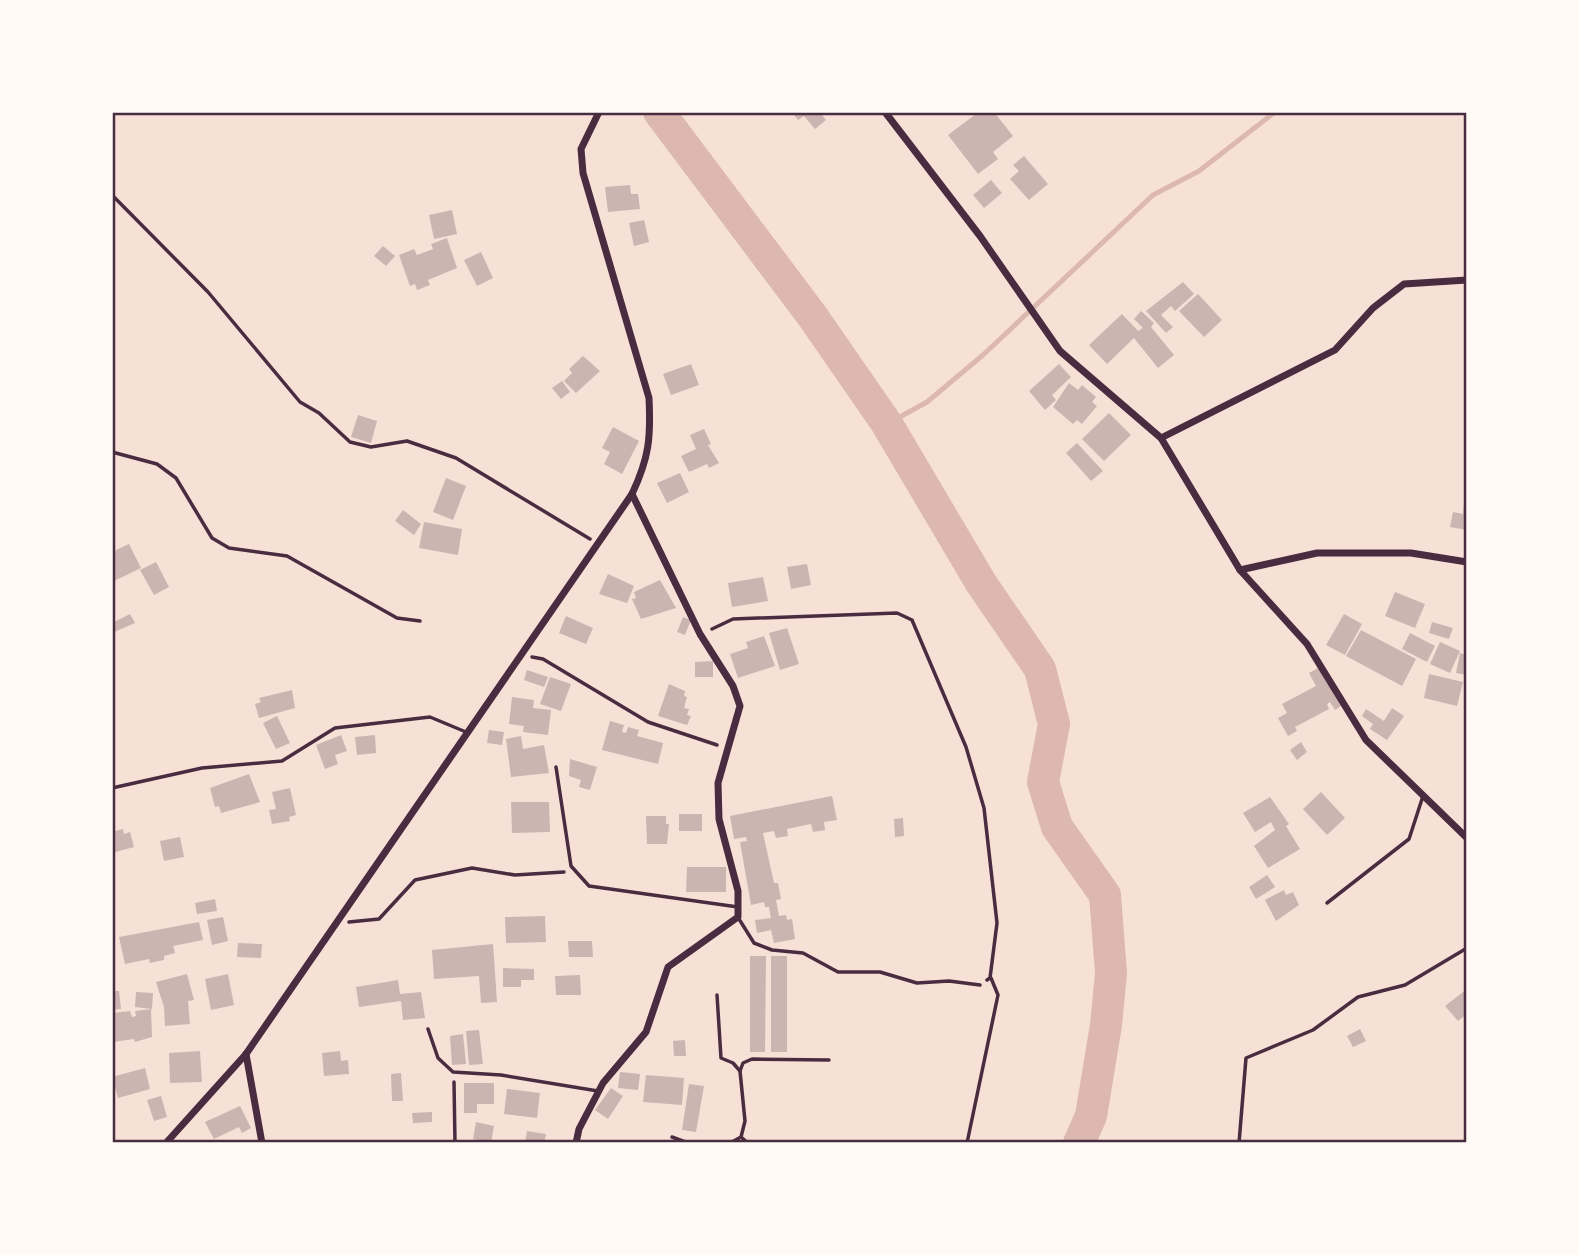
<svg xmlns="http://www.w3.org/2000/svg" width="1579" height="1255" viewBox="0 0 1579 1255" font-family="'Exo 2',sans-serif">
  <style>
    .lines { fill: none; stroke-linecap: round; stroke-linejoin: round }
    .stream { stroke: #dcb8b0; stroke-width: 5 }
    .river { stroke: #dcb8b0; stroke-width: 32 }
    .building { fill: #ccb4b1 }
    .path { stroke: #4a2c40; stroke-width: 3.5 }
    .service { stroke: #4a2c40; stroke-width: 3.5 }
    .minor { stroke: #4a2c40; stroke-width: 7 }
    .neatline { fill: none; stroke: #4a2c40; stroke-width: 2.5 }
  </style>
  <rect width="100%" height="100%" fill="#f7e1d7"/>
  <g class="lines">
    <path class="stream" d="M887 424 927 402 983 355 1153 195 1199 171 1275 112"/>
    <path class="river" d="M659 112 813 317 887 424 981 583 1040 669 1054 724 1043 782 1057 827 1105 895 1111 973 1106 1025 1091 1116 1079 1143"/>
  </g>
  <g class="building">
    <path d="M792 112H820L826 120 815 129 804 116 798 120Z"/>
    <path d="M974 112H994L1013 136 993 152 998 159 978 174 948 135 976 114Z"/>
    <path d="M1024 156 1048 184 1029 200 1010 179 1019 171 1013 165Z"/>
    <path d="M991 180 1002 193 984 208 973 195Z"/>
    <path d="M630 185 631 194H638L640 209 608 212 605 187Z"/>
    <path d="M452 210 457 234 434 239 429 215Z"/>
    <path d="M644 220 649 242 634 246 629 223Z"/>
    <path d="M447 238 457 268 428 280 430 285 417 290 415 284 410 286 399 255 414 249 417 255 433 249 431 244Z"/>
    <path d="M383 246 395 256 386 266 374 256Z"/>
    <path d="M481 252 493 278 477 286 464 260Z"/>
    <path d="M1183 282 1194 294 1175 311 1171 306 1161 315 1173 327 1166 333 1146 311Z"/>
    <path d="M1198 294 1222 320 1204 337 1179 311Z"/>
    <path d="M1141 311 1154 323 1151 327 1174 355 1158 368 1134 338 1107 364 1089 345 1122 314 1138 331 1143 328 1134 319Z"/>
    <path d="M583 356 600 371 576 393 564 381 572 373 569 369Z"/>
    <path d="M691 364 699 385 671 395 663 374Z"/>
    <path d="M1059 364 1071 377 1052 395 1056 400 1045 410 1029 391Z"/>
    <path d="M562 381 570 392 561 399 552 388Z"/>
    <path d="M1069 383 1078 390 1082 385 1096 397 1092 402 1097 406 1082 424 1077 420 1073 424 1053 407Z"/>
    <path d="M1109 413 1131 435 1104 461 1082 439Z"/>
    <path d="M358 415 377 421 371 443 351 437Z"/>
    <path d="M613 427 639 441 622 474 604 464 610 452 602 448Z"/>
    <path d="M704 429 711 444 708 445 719 463 709 468 707 464 689 472 681 456 696 449 690 435Z"/>
    <path d="M1077 443 1103 471 1091 481 1066 453Z"/>
    <path d="M680 473 689 492 667 503 657 483Z"/>
    <path d="M446 478 466 486 453 520 433 512Z"/>
    <path d="M1464 504 1467 505V530L1450 527 1453 512 1463 514Z"/>
    <path d="M403 510 421 524 414 535 395 521Z"/>
    <path d="M424 522 462 529 458 555 419 548Z"/>
    <path d="M129 544 141 568 112 582V552Z"/>
    <path d="M156 562 169 587 154 595 140 570Z"/>
    <path d="M807 564 811 585 791 589 787 567Z"/>
    <path d="M608 574 634 586 627 603 599 594Z"/>
    <path d="M763 577 768 601 732 607 728 583Z"/>
    <path d="M660 580 676 608 641 619 632 599 636 598 634 592Z"/>
    <path d="M1395 592 1425 604 1415 628 1385 616Z"/>
    <path d="M130 614 135 623 112 633V623Z"/>
    <path d="M1344 614 1362 624 1345 655 1326 645Z"/>
    <path d="M566 616 593 628 586 644 559 633Z"/>
    <path d="M683 617 691 620 685 635 677 632Z"/>
    <path d="M1432 622 1453 628 1449 639 1429 633Z"/>
    <path d="M787 628 799 664 780 670 769 633Z"/>
    <path d="M1361 630 1416 659 1402 686 1346 656Z"/>
    <path d="M1410 633 1435 646 1427 662 1402 649Z"/>
    <path d="M764 636 775 666 738 678 730 654 748 648 746 642Z"/>
    <path d="M1440 642 1460 651 1450 673 1430 664Z"/>
    <path d="M1460 653 1467 655V675L1456 673Z"/>
    <path d="M713 661V677H695V662Z"/>
    <path d="M1320 667 1341 706 1335 710 1330 702 1327 704 1329 709 1295 727 1297 731 1288 736 1278 718 1287 713 1282 704 1316 686 1309 673Z"/>
    <path d="M527 670 548 677 544 687 524 680Z"/>
    <path d="M1429 674 1463 682 1457 706 1424 698Z"/>
    <path d="M550 677 571 684 561 711 540 704Z"/>
    <path d="M669 684 685 691 684 696 687 697 684 708 689 709 687 715 691 716 687 725 658 716Z"/>
    <path d="M292 690 295 708 259 718 255 704 261 702 259 698Z"/>
    <path d="M512 697 534 700 533 708 551 710 548 735 523 732 524 726 509 724Z"/>
    <path d="M1392 708 1404 716 1387 740 1370 729 1373 724 1362 716 1366 709 1384 721Z"/>
    <path d="M277 716 290 743 276 749 263 723Z"/>
    <path d="M610 721 624 725 622 732 626 733 628 727 639 730 637 736 663 743 658 764 602 750Z"/>
    <path d="M489 730 504 732 502 745 487 743Z"/>
    <path d="M341 735 347 751 335 755 338 764 325 769 316 745Z"/>
    <path d="M375 735 376 753 357 755 355 737Z"/>
    <path d="M521 736 523 749 544 745 549 773 511 777 506 739Z"/>
    <path d="M1301 742 1307 752 1297 760 1290 750Z"/>
    <path d="M570 759 597 767 590 790 579 787 581 780 569 776Z"/>
    <path d="M249 774 260 802 221 813 219 806 215 807 210 788Z"/>
    <path d="M290 788 296 815 289 817 290 821 272 824 269 810 276 809 272 792Z"/>
    <path d="M1321 792 1345 818 1327 835 1303 809Z"/>
    <path d="M832 796 837 820 824 822 825 830 813 832 811 824 787 829 788 836 776 838 774 831 763 833 774 883H778L781 899 776 900 779 916 786 915 787 920 792 919 795 939 774 943 771 930 757 933 755 920 771 918 769 907H765L764 902 751 905 740 842 747 841 746 837 734 839 730 816Z"/>
    <path d="M1270 797 1289 824 1286 826 1300 849 1268 868 1254 846 1275 830 1271 822 1255 832 1243 813Z"/>
    <path d="M511 802H549L550 832 512 833Z"/>
    <rect x="679" y="814" width="23" height="17"/>
    <path d="M646 816H666V824H669L667 844H647Z"/>
    <path d="M903 818 904 836 895 837 894 819Z"/>
    <path d="M123 829 124 834 130 832 134 847 112 853V832Z"/>
    <path d="M180 837 184 857 164 861 160 841Z"/>
    <path d="M687 867H726V892H686Z"/>
    <path d="M1267 875 1275 887 1256 899 1249 887Z"/>
    <path d="M1284 890 1286 895 1293 892 1299 905 1276 921 1265 900Z"/>
    <path d="M215 899 217 911 197 914 195 903Z"/>
    <path d="M545 916 546 942 506 943 505 917Z"/>
    <path d="M223 917 228 941 212 945 207 920Z"/>
    <path d="M199 922 203 940 173 946 175 953 164 956V960L150 963 149 959 125 964 119 937Z"/>
    <path d="M568 941H592L593 957H569Z"/>
    <path d="M238 943 262 944 261 958 237 957Z"/>
    <path d="M493 944 497 1002 481 1003 479 976 434 979 432 950Z"/>
    <path d="M750 956H766L765 1052H750Z"/>
    <rect x="771" y="956" width="16" height="96"/>
    <path d="M503 968 534 969V980H521V987H503Z"/>
    <path d="M187 974 194 1000 188 1001 190 1024 165 1026 164 1007 156 982Z"/>
    <path d="M228 974 234 1005 211 1010 205 979Z"/>
    <path d="M580 975 581 995H556L555 976Z"/>
    <path d="M398 980 400 994 421 992 425 1018 403 1020 401 1001 359 1007 356 987Z"/>
    <path d="M1467 989V1014L1458 1021 1445 1006Z"/>
    <path d="M112 991H119L121 1009 112 1010Z"/>
    <path d="M136 992 153 993 152 1009 135 1007Z"/>
    <path d="M151 1009 152 1037 135 1042 134 1039 113 1042 112 1013 130 1011 132 1017 136 1016 135 1011Z"/>
    <path d="M1360 1029 1366 1041 1353 1047 1347 1036Z"/>
    <path d="M479 1030 483 1064 469 1065 466 1031Z"/>
    <path d="M463 1034 466 1064 452 1065 450 1036Z"/>
    <path d="M685 1040 686 1056H674L673 1041Z"/>
    <path d="M200 1051 202 1082 170 1083 169 1053Z"/>
    <path d="M340 1051 341 1061 348 1060 349 1074 324 1076 322 1053Z"/>
    <path d="M145 1068 150 1089 118 1098 112 1077Z"/>
    <path d="M620 1072 640 1074 638 1090 618 1088Z"/>
    <path d="M401 1073 403 1101H392L391 1074Z"/>
    <path d="M646 1075 684 1078 682 1105 643 1102Z"/>
    <path d="M464 1083H494V1104H477V1113H464Z"/>
    <path d="M689 1084 704 1086 696 1132 682 1130Z"/>
    <path d="M611 1088 623 1096 608 1119 595 1110Z"/>
    <path d="M507 1089 540 1093 537 1118 504 1114Z"/>
    <path d="M161 1096 167 1117 154 1121 147 1100Z"/>
    <path d="M240 1106 251 1128 242 1133 239 1127 214 1139 205 1122Z"/>
    <path d="M432 1112V1122L413 1123 412 1113Z"/>
    <path d="M476 1122 494 1126 491 1143 473 1139Z"/>
    <path d="M527 1131 546 1134 544 1143H525Z"/>
  </g>
  <g class="lines">
    <g class="path">
      <path d="M112 195 208 292 300 402 319 413 350 442 371 447 407 441 456 458 590 539"/>
      <path d="M112 452 157 464 176 478 212 538 229 548 287 556 397 618 420 621"/>
      <path d="M712 629 733 619 897 613 912 620 966 747 984 808 997 923 990 978 987 980"/>
      <path d="M532 657 543 659 648 722 717 745"/>
      <path d="M349 922 379 919 415 880 472 868 515 875 564 872"/>
      <path d="M717 995 721 1058 733 1063 740 1071"/>
      <path d="M454 1082 455 1143"/>
      <path d="M672 1137 688 1143"/>
      <path d="M741 1137 748 1143"/>
      <path d="M730 1143 741 1137 745 1121 740 1071 743 1063 752 1059 829 1060"/>
      <path d="M967 1143 998 995 991 978"/>
      <path d="M1239 1143 1246 1058 1313 1030 1358 997 1405 985 1467 948"/>
    </g>
    <g class="service">
      <path d="M556 767 571 866 589 886 738 907"/>
      <path d="M112 788 202 768 282 761 335 728 430 717 466 732"/>
      <path d="M1327 903 1409 839 1423 796"/>
      <path d="M739 919 754 943 772 950 803 953 838 972H880L917 983 949 981 980 985"/>
      <path d="M428 1029 438 1058 453 1072 501 1075 598 1091"/>
    </g>
    <g class="minor">
      <path d="M885 112 980 236 1060 351 1161 438 1240 570 1307 644 1366 740 1467 838"/>
      <path d="M1161 438 1335 350 1373 308 1404 284 1467 280"/>
      <path d="M1240 570 1317 553H1411L1467 562"/>
      <path d="M246 1054 262 1143"/>
      <path d="M166 1143 246 1054 632 494C649 458 651 438 649 398L583 173 581 149 599 112"/>
      <path d="M576 1143 579 1129 603 1083 646 1032 668 967 738 917V891L719 819 718 783 740 706 733 686 700 634 632 494"/>
    </g>
  </g>
  <rect width="1579" height="1255" fill="none" stroke="#fffaf5" stroke-width="228"/>
  <rect x="114" y="114" width="1351" height="1027" class="neatline"/>
</svg>
